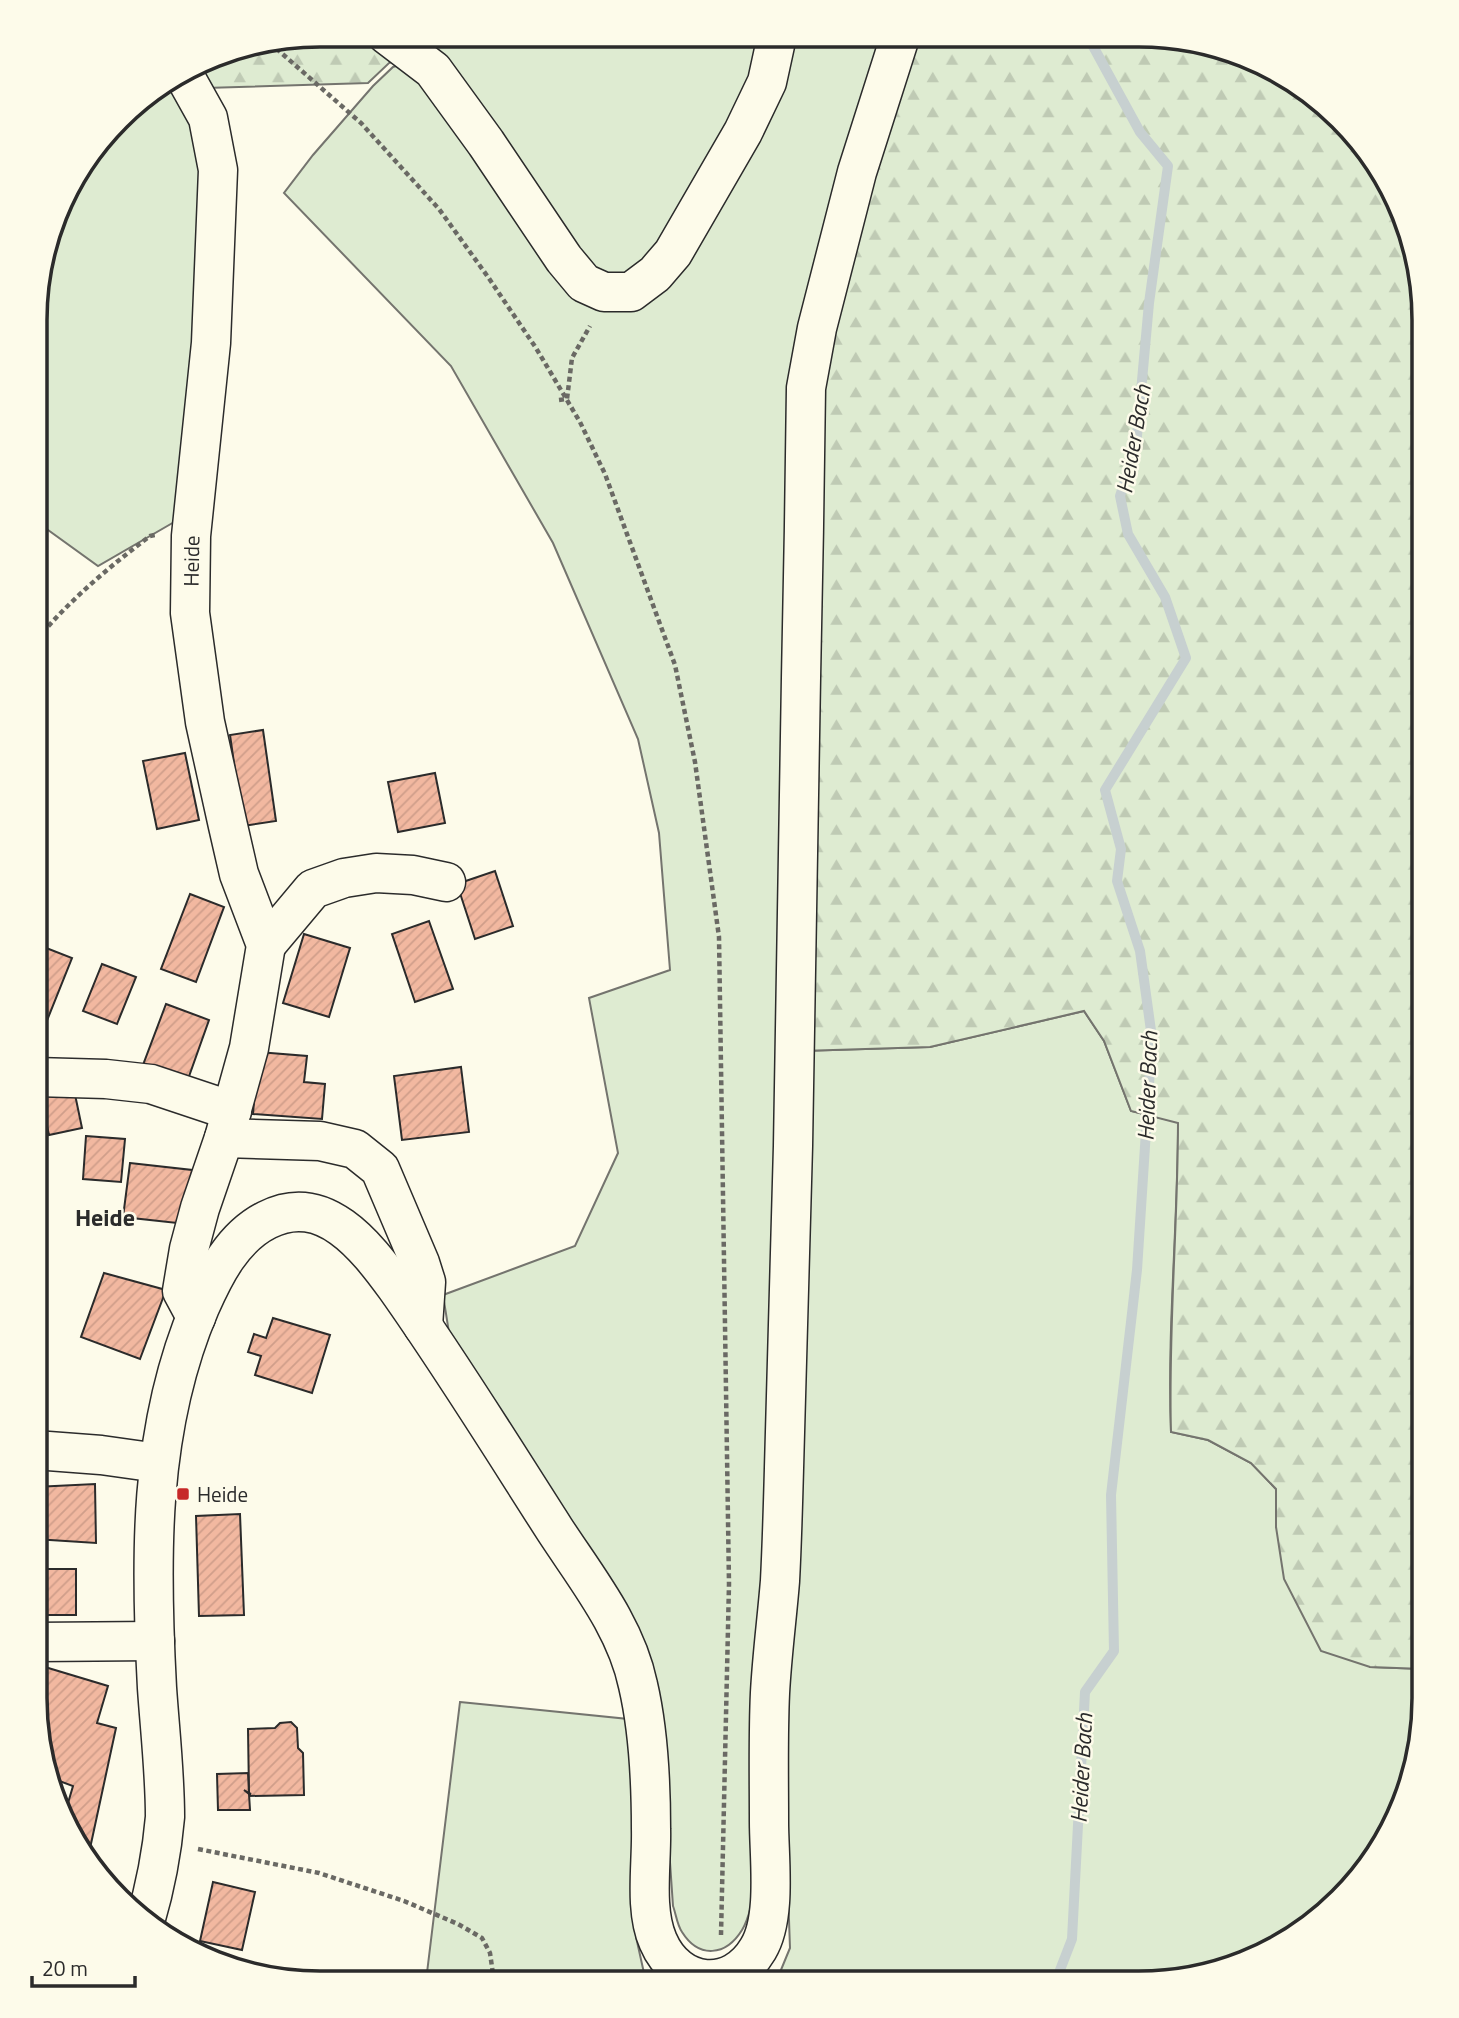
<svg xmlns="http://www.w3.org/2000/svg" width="1459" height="2018" viewBox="0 0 1459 2018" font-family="'Titillium Web',sans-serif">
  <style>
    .grass { fill: #deebd1; stroke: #74746e; stroke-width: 2 }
    .forest { fill: url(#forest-firs); stroke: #74746e; stroke-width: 2 }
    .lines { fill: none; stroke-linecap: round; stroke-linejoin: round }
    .stream { stroke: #c7d0d0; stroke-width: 10 }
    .building { fill: url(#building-hatch); stroke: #2b2b2b; stroke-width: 2 }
    .minor-casing { stroke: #2b2b2b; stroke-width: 41 }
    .major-casing { stroke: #2b2b2b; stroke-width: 41 }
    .path { stroke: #6a6964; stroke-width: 4.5; stroke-dasharray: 5 3.5; stroke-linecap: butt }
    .minor { stroke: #fdfbea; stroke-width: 38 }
    .major { stroke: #fdfbea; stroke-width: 38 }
    .poi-dot { fill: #c62828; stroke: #fdfbea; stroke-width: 2.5 }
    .labels { text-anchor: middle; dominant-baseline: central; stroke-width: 5; stroke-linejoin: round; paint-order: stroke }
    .street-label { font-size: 21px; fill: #2b2b2b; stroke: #fdfbea }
    .poi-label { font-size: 21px; fill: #2b2b2b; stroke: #fdfbea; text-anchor: start }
    .water-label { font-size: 23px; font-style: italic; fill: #2b2b2b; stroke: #fdfbea }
    .quarter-label { font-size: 24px; font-weight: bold; fill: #2b2b2b; stroke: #fdfbea }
    .rim { fill: none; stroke: #2b2b2b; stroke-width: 3.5 }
  </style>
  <defs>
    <pattern id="forest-firs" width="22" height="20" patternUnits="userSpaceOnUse" patternTransform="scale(1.75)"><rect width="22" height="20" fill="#deebd1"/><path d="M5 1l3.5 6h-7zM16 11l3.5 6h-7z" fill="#bfcab4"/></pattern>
    <pattern id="building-hatch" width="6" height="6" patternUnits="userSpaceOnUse" patternTransform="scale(1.75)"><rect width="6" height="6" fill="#f2b8a0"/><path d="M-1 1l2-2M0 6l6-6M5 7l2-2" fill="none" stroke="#d09e8a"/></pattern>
  </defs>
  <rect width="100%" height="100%" fill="#fdfbea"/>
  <g class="grass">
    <path d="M397 35 898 37 856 172 753 1899C750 1909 748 1921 742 1930 726 1956 699 1959 682 1932 677 1925 676 1914 673 1906L661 1731 450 1339 443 1295 575 1246 618 1153 589 998 670 970 659 833 638 739 553 543 451 366 284 193 313 155 373 86 393 67 403 64Z"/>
    <path d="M186 74 205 88 188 514 98 566 37 522 38 283 73 178 132 106Z"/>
    <path d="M1084 1011 1104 1041 1131 1111 1178 1122C1178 1226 1167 1329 1171 1432L1208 1440 1251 1463 1276 1489V1527L1370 1667 1423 1669V1717L1409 1790 1376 1857 1327 1912 1265 1954 1139 1983 776 1982 790 1948 786 1834 801 1051 930 1047Z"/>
    <path d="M460 1702 628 1719 636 1792V1937L646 1982 426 1981Z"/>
  </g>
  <g class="forest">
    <path d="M320 35H397L407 56 389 63 368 83 205 88 186 74 228 50Z"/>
    <path d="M900 37H1176L1248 57 1312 94 1395 194 1424 320 1423 1669 1370 1667 1321 1651 1284 1579 1276 1527V1489L1251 1463 1208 1440 1171 1432C1168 1329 1178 1226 1178 1123L1131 1111 1104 1041 1084 1011 930 1047 801 1051 805 466Z"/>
  </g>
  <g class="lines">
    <path class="stream" d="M1055 1983 1072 1939 1085 1692 1114 1651 1111 1495 1137 1270 1152 1038 1140 951 1117 881 1121 849 1105 790 1186 658 1165 597 1128 534 1120 496 1136 447 1149 303 1168 166 1140 132 1088 37"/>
  </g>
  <g class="building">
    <path d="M263 730 276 821 243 826 230 735Z"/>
    <path d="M185 753 199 820 157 829 143 761Z"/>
    <path d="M435 773 445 823 398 832 388 782Z"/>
    <path d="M495 871 513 926 475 939 457 884Z"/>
    <path d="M190 894 224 907 196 982 161 969Z"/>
    <path d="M429 921 453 989 415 1002 392 934Z"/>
    <path d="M304 934 350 948 329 1017 283 1003Z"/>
    <path d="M36 944 72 958 36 1048Z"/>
    <path d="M102 964 136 977 117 1024 83 1011Z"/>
    <path d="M166 1004 209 1020 187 1082 143 1065Z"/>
    <path d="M258 1052 307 1056 304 1082 325 1084 322 1119 253 1114Z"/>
    <path d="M461 1067 469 1132 402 1140 394 1076Z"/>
    <path d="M73 1085 82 1128 49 1135 39 1092Z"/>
    <path d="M86 1136 125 1139 121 1182 83 1179Z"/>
    <path d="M130 1163 192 1170 186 1224 123 1217Z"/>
    <path d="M104 1273 166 1290 140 1359 81 1337Z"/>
    <path d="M273 1318 330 1335 312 1393 255 1375 261 1356 248 1352 254 1334 266 1338Z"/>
    <path d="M95 1484 96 1543 35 1539V1487Z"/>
    <path d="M240 1514 244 1615 199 1616 196 1516Z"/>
    <rect x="35" y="1569" width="41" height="46"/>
    <path d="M35 1664 108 1686 97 1723 116 1728 89 1853 64 1824 63 1820 73 1786 54 1779 35 1698Z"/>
    <path d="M291 1722 297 1728 298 1748 303 1753 304 1795 249 1796V1794H251L249 1793 248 1729 275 1728 280 1723Z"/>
    <path d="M248 1773 249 1793 244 1790 249 1794 250 1810H218L217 1774Z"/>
    <path d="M213 1882 255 1892 242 1950 200 1941Z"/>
    <path d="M198 1954 258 1967 257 1974 211 1961Z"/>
  </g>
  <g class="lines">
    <g class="minor-casing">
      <g id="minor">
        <path d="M387 35 433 70 486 143 564 259 584 283 604 292H631L655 274 673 253 743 132 767 82 777 36"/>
        <path d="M184 75 208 118 218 170 211 343 191 536 190 613 205 722 228 826 239 874 266 945 249 1048 224 1138 200 1208 189 1249 182 1291 196 1317"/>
        <path d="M266 945 313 889 344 878 376 873 413 875 446 882"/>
        <path d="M36 1077 106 1079 151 1084 232 1111"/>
        <path d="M224 1138 320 1141 355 1149 380 1169 420 1263 426 1282 423 1326"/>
        <path d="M35 1450 101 1455 158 1463"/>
        <path d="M35 1642 155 1641"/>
      </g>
    </g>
    <g class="major-casing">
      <path id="major" d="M145 1922C155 1888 162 1852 165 1817 165 1774 160 1731 157 1688 150 1559 148 1428 200 1307 215 1273 233 1237 267 1220 324 1191 366 1246 396 1287 452 1366 503 1449 555 1530 587 1579 626 1627 638 1685 649 1732 651 1782 651 1829 652 1864 644 1909 658 1941 678 1988 732 1993 758 1949 777 1918 769 1858 769 1822 769 1779 768 1736 770 1693 772 1655 777 1618 780 1581 782 1543 783 1505 784 1468 788 1360 791 1253 793 1146 797 990 799 834 801 678 803 581 805 485 806 388L817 328 857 172 900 37"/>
    </g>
    <g class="path">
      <path d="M270 43 361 123 439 209 488 277 536 348 580 422 605 474 675 665 695 762 719 937 729 1584 721 1935"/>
      <path d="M559 400 567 399 572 358 590 326"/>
      <path d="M37 639C71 599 109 567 150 536L155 535"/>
      <path d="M198 1849 319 1873 404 1901 458 1924 482 1938 490 1953 494 1981"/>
    </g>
    <use href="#minor" class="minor"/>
    <use href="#major" class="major"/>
  </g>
  <rect class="poi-dot" x="176" y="1487" width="14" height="14" rx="3.5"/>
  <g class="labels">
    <g class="street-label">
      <text transform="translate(191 561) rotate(-89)">Heide</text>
    </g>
    <g class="poi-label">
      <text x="197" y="1494">Heide</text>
    </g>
    <g class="water-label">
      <text transform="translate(1133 439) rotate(-80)">Heider Bach</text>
      <text transform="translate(1147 1086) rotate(-88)">Heider Bach</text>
      <text transform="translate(1081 1768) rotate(-87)">Heider Bach</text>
    </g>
    <g class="quarter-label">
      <text x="105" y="1217">Heide</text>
    </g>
  </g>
  <path d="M0 0H1459V2018H0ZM320 47H1139A273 273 0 0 1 1412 320V1698A273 273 0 0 1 1139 1971H320A273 273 0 0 1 47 1698V320A273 273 0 0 1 320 47Z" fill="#fdfbea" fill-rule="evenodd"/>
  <path class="rim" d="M320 47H1139A273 273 0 0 1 1412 320V1698A273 273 0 0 1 1139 1971H320A273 273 0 0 1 47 1698V320A273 273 0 0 1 320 47Z"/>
  <path d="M32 1976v10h103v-10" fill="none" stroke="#2b2b2b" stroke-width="3.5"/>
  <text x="42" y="1976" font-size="21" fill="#2b2b2b" stroke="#fdfbea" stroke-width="5" paint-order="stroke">20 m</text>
</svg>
